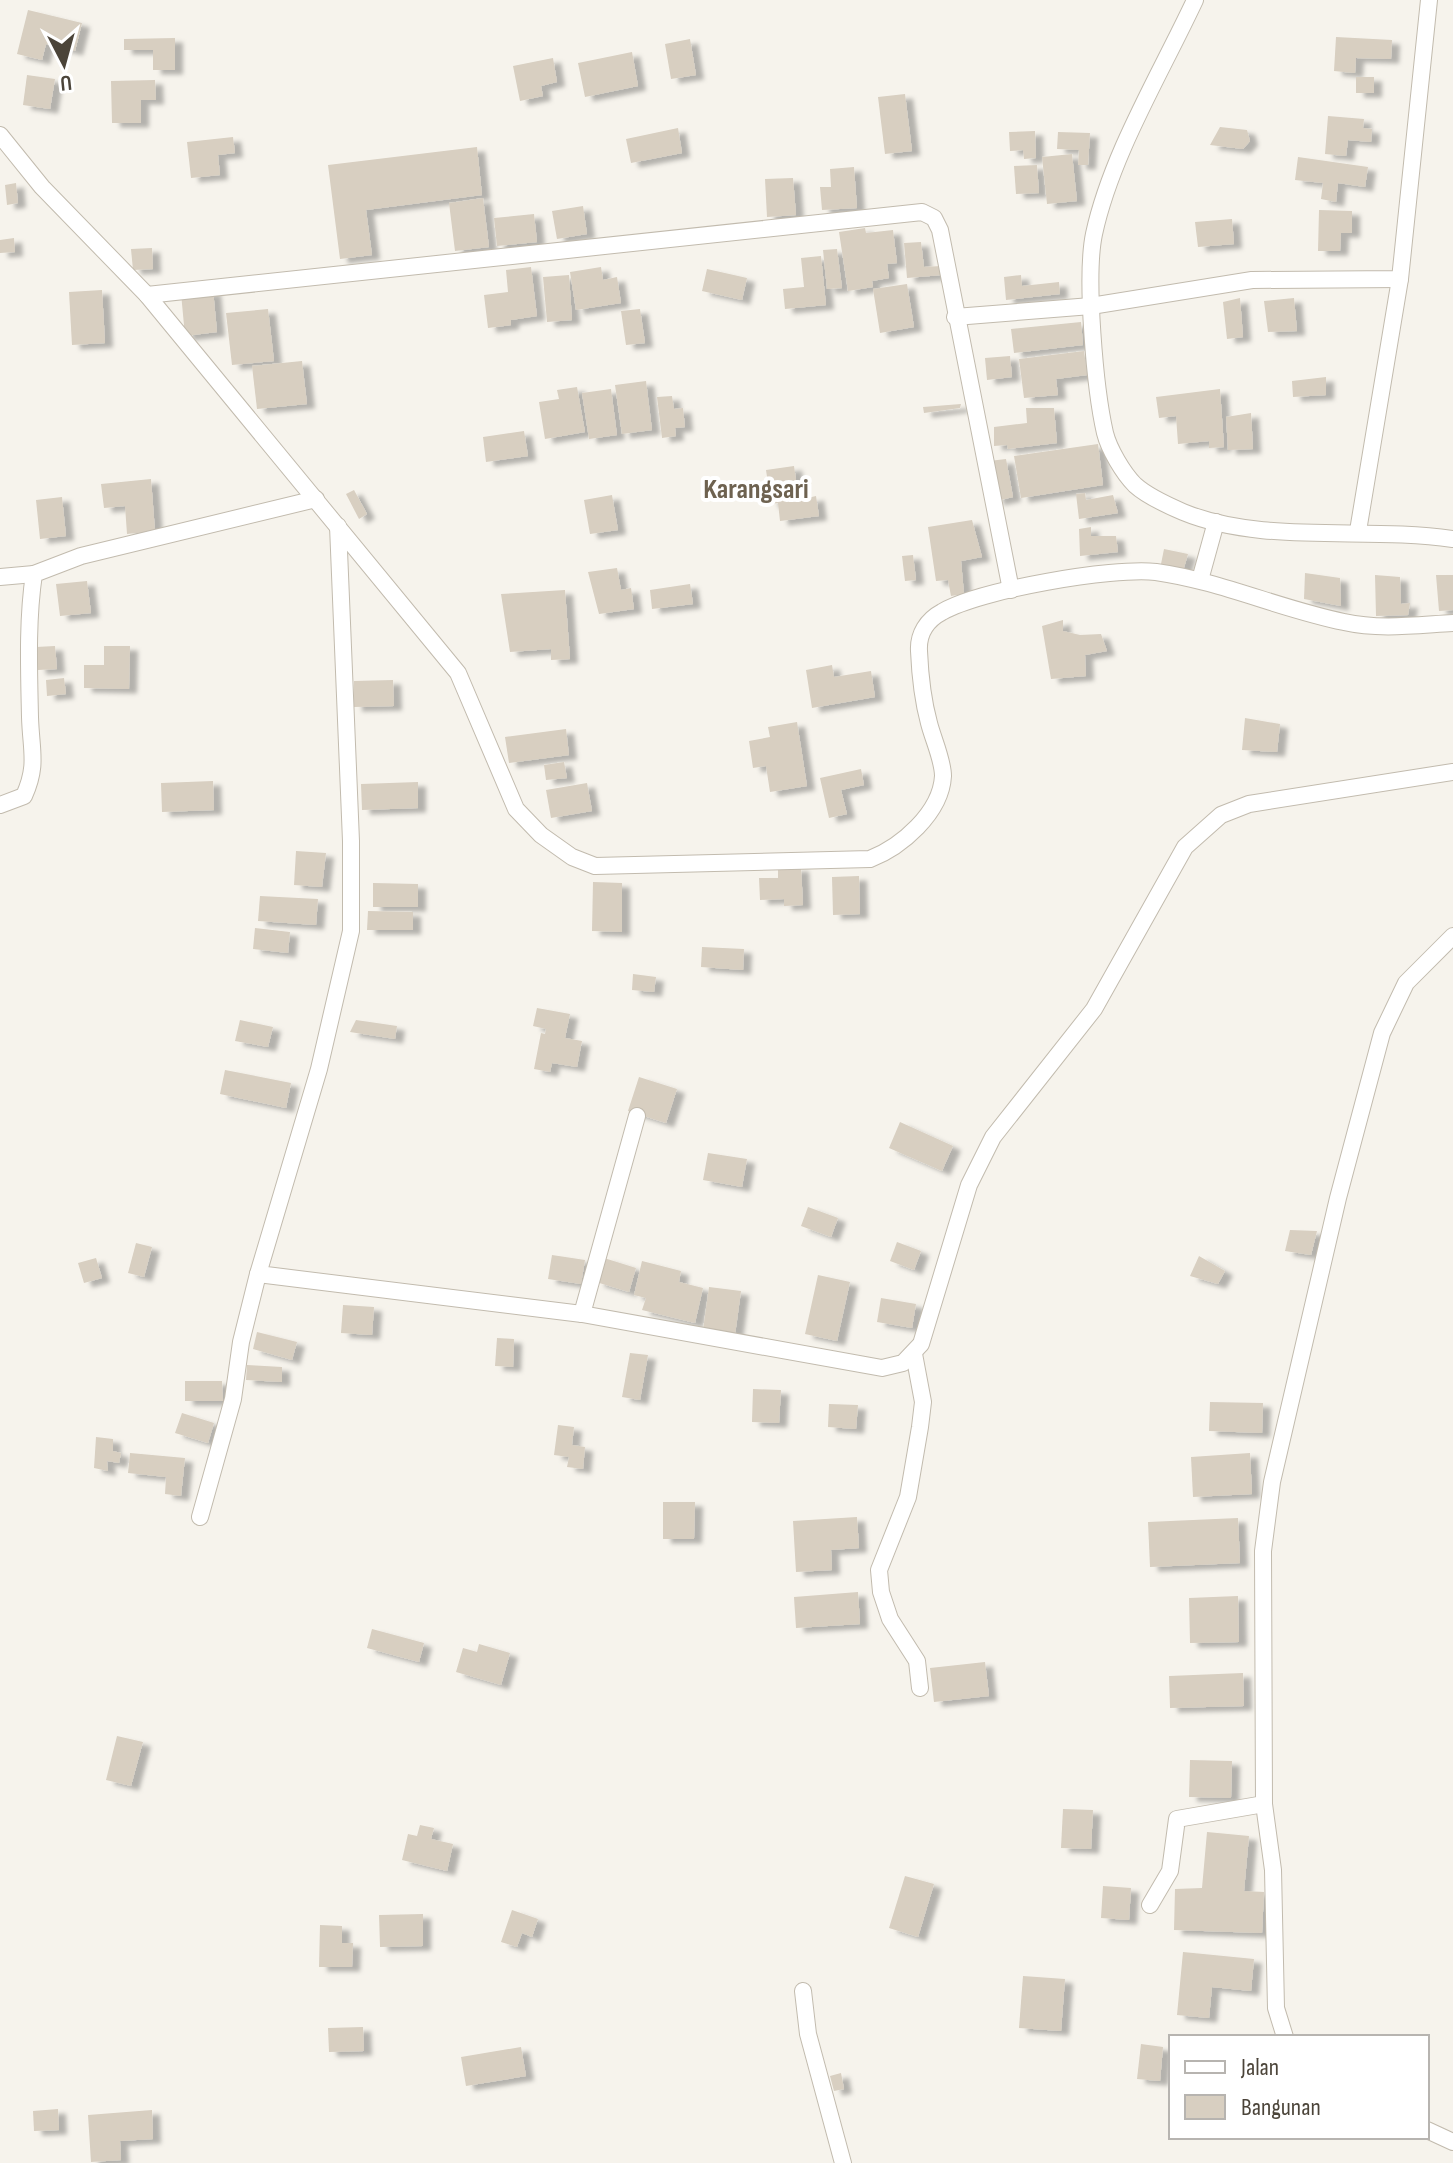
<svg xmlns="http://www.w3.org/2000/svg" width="1453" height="2163" viewBox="0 0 1453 2163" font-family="'Sofia Sans Condensed',sans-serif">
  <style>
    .building { fill: #d8cfc1; filter: url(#shadow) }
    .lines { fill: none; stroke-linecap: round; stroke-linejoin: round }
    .minor-casing { stroke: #c2bbae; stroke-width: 18 }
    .minor { stroke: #fff; stroke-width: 16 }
    .labels { text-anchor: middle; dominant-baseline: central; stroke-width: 8; stroke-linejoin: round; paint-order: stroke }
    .quarter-label { font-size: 28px; font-weight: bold; fill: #6e6250; stroke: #fff }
  </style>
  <defs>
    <filter id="shadow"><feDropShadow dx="8" dy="4.5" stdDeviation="2" flood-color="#0004"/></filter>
  </defs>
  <rect width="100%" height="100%" fill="#f6f3ec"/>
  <g class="building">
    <path d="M28 10 82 23 75 51 46 44 42 60 17 54Z"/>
    <path d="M1336 37 1392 40 1391 59 1356 58 1355 73 1334 71Z"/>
    <path d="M175 38V70H153V50H124V39Z"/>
    <path d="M690 39 696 75 671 79 665 44Z"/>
    <path d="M632 52 638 86 585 97 578 63Z"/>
    <path d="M553 58 557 82 541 86 543 96 520 101 513 66Z"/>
    <path d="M27 75 55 79 50 109 23 105Z"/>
    <rect x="1356" y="77" width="18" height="16"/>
    <path d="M155 80 156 100H141V123H112L111 81Z"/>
    <path d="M905 94 912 151 885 154 878 97Z"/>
    <path d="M1328 116 1364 119 1363 128 1372 129 1371 142 1348 140 1346 156 1325 154Z"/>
    <path d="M1220 127 1247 130 1250 141 1243 149 1210 145Z"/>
    <path d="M678 128 682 153 631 163 626 139Z"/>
    <path d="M1035 131 1036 158 1024 159 1023 150 1010 151 1009 132Z"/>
    <path d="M1058 132 1090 133 1088 165H1078L1079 150 1057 149Z"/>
    <path d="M233 137 235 153 218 155 220 175 191 178 187 142Z"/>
    <path d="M477 147 482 195 366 210 372 255 340 259 328 165Z"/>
    <path d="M1072 154 1077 201 1047 204 1042 157Z"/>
    <path d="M1298 157 1368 167 1365 187 1338 183 1336 202 1321 199 1323 183 1295 180Z"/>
    <path d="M1037 165 1039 193 1016 194 1014 166Z"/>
    <path d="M854 167 857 208 822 210 820 187H831L830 169Z"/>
    <path d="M793 178 796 215 767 217 765 179Z"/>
    <path d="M16 183 18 203 7 205 5 185Z"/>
    <path d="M483 198 489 247 455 251 449 203Z"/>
    <path d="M583 206 587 234 557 239 552 211Z"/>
    <path d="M1319 210 1352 211V233H1341L1340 251H1318Z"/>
    <path d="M534 214 537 242 497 246 494 218Z"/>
    <path d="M1232 219 1234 244 1198 247 1195 222Z"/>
    <path d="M865 228 866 233 893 230 897 263 887 264 889 278 872 281 873 287 848 291 839 232Z"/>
    <path d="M14 238 15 252 0 253V240Z"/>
    <path d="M921 242 924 267 941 266 942 275 907 278 904 243Z"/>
    <path d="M152 248 153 269 133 270 131 249Z"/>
    <path d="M837 249 842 288 827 289 823 250Z"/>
    <path d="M821 256 826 305 785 309 783 289 804 287 801 258Z"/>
    <path d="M531 267 537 316 511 320V325L488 328 484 295 508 292 506 270Z"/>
    <path d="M601 267 603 280 617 277 621 303 576 310 570 272Z"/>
    <path d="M707 269 747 278 742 300 702 291Z"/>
    <path d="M569 275 572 320 547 322 543 277Z"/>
    <path d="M1021 275 1022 286 1059 282 1060 294 1006 300 1004 277Z"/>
    <path d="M907 284 914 327 880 333 873 289Z"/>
    <path d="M102 290 105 343 72 345 69 292Z"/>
    <path d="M213 290 217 332 185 336 181 293Z"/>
    <path d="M1240 298 1243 337 1227 339 1223 302Z"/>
    <path d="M1294 298 1297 331 1268 332 1264 301Z"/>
    <path d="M268 309 274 361 232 365 226 313Z"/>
    <path d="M640 309 645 343 626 345 621 311Z"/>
    <path d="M1081 322 1083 345 1014 353 1011 329Z"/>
    <path d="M1084 351 1087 375 1056 379 1058 395 1024 398 1019 359Z"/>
    <path d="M1010 356 1012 377 987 380 985 358Z"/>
    <path d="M302 361 307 404 257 409 252 366Z"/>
    <path d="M1326 377V395L1293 397 1292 381Z"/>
    <path d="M646 381 652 430 622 434 615 385Z"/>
    <path d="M577 387 585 432 545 439 539 402 559 399 557 390Z"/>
    <path d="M611 389 617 435 589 439 582 393Z"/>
    <path d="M1220 389 1224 447 1209 448V441L1178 444 1176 416 1159 418 1156 397Z"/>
    <path d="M672 396 674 409 683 408 685 427 675 428 676 436 662 438 657 397Z"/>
    <path d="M961 404 960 408 924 413 923 407Z"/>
    <path d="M1026 408H1054L1057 443 1008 449 1007 445 994 446V427L1027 423Z"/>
    <path d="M1251 413 1253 449 1228 450 1226 417Z"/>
    <path d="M524 431 528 456 486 462 483 437Z"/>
    <path d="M1098 444 1103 485 1021 498 1014 456Z"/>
    <path d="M1006 459 1013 497 996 501 989 461Z"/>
    <path d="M794 466 799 500 816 496 819 516 780 521 778 503 771 504 766 470Z"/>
    <path d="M151 479 155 531 127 534 125 506 104 508 101 484Z"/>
    <path d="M354 490 367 514 359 519 346 494Z"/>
    <path d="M1085 493 1086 500 1113 495 1118 513 1079 519 1076 494Z"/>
    <path d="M612 495 618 530 590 534 584 500Z"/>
    <path d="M62 497 66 536 40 539 36 500Z"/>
    <path d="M972 520 982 557 961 561 964 594 951 596 948 580 936 581 928 527Z"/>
    <path d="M1091 527V536H1116L1118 552 1080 556 1079 529Z"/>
    <path d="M1164 549 1188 554 1183 571 1160 569Z"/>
    <path d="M913 555 916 580 905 581 902 556Z"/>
    <path d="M617 568 621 590 631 588 634 609 599 614 588 572Z"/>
    <path d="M1305 573 1340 578 1341 606 1304 599Z"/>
    <path d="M1375 575 1400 577 1401 604 1410 603 1408 615 1376 616Z"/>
    <path d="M1436 575H1453V610L1439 611Z"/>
    <path d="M87 581 91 613 60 616 56 584Z"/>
    <path d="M690 584 693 604 652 609 650 590Z"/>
    <path d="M565 590 570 659 551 660V649L510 652 501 594Z"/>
    <path d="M1063 620V631L1080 635 1101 634 1107 651 1085 655 1086 676 1051 679 1042 626Z"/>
    <path d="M55 646 57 669 38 670 36 647Z"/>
    <path d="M104 646H130L129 689 84 688V665H104Z"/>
    <path d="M832 665 834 677 871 671 875 697 812 708 806 670Z"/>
    <path d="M64 678 66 694 47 696 46 680Z"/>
    <path d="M393 680 394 706 354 707V681Z"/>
    <path d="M1245 718 1280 724 1277 752 1242 750Z"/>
    <path d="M797 722 807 786 770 792 766 766 753 768 749 741 770 737 768 727Z"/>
    <path d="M566 729 569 755 509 763 505 737Z"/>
    <path d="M564 762 567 778 546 780 544 765Z"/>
    <path d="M861 769 864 785 841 790 847 814 829 818 820 778Z"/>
    <path d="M213 781 214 810 162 812 161 783Z"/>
    <path d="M418 782V808L362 810 361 784Z"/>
    <path d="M587 783 592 811 551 818 546 790Z"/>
    <path d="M296 851 326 853 322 887 294 885Z"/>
    <path d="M801 867 803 905 784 906V899L760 900 759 878H778V868Z"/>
    <path d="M859 876 860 914 833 915 832 877Z"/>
    <path d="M593 882 622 883V932L592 931Z"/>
    <path d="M373 883 418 884V907H373Z"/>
    <path d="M260 896 318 899 316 925 258 921Z"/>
    <path d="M368 911 413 912V930H367Z"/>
    <path d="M255 928 290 932 288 953 253 949Z"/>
    <path d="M702 947 744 949 743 970 701 967Z"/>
    <path d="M633 974 656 977 654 992 632 990Z"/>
    <path d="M537 1008 570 1014 565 1038 582 1041 577 1067 552 1063 550 1072 534 1069 541 1033 545 1034 546 1029 533 1026Z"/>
    <path d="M240 1020 273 1027 268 1047 235 1041Z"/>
    <path d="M356 1020 397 1026 395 1039 350 1032Z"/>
    <path d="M225 1070 291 1083 286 1108 220 1094Z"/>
    <path d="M639 1077 677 1089 666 1123 628 1111Z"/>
    <path d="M900 1122 953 1146 942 1171 889 1148Z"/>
    <path d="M708 1153 747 1159 742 1187 703 1180Z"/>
    <path d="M808 1207 838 1218 831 1237 801 1226Z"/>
    <path d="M1290 1230 1317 1231 1311 1255 1285 1251Z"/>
    <path d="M897 1242 921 1251 914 1270 890 1261Z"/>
    <path d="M136 1243 152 1247 144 1277 128 1273Z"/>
    <path d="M552 1255 585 1260 581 1284 548 1279Z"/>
    <path d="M1199 1256 1225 1271 1218 1284 1190 1276Z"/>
    <path d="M96 1258 102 1278 84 1283 78 1263Z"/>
    <path d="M604 1258 636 1268 629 1292 596 1282Z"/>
    <path d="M642 1261 681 1271 679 1282 703 1288 695 1323 642 1310 646 1298 634 1295Z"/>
    <path d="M818 1275 850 1282 837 1341 805 1334Z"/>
    <path d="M709 1287 741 1291 735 1335 703 1330Z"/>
    <path d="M881 1298 916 1304 912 1328 877 1322Z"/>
    <path d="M343 1305 374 1307 372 1335 341 1333Z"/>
    <path d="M257 1332 297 1342 292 1360 253 1349Z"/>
    <path d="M497 1338 514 1339 513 1367 495 1366Z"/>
    <path d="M630 1353 648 1355 640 1400 622 1397Z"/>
    <path d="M247 1365 282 1367V1382L246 1380Z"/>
    <path d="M185 1381H222L223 1401H185Z"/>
    <path d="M753 1389 781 1390 779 1423 752 1422Z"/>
    <path d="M1210 1402 1263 1403 1262 1433 1209 1431Z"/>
    <path d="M829 1404 858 1405 856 1429 828 1427Z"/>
    <path d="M182 1413 214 1423 208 1443 175 1433Z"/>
    <path d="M558 1425 574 1427 572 1445 585 1447 583 1469 567 1467 569 1457 554 1455Z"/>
    <path d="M96 1437 113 1439V1451L121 1453 119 1463 107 1461 108 1471 94 1468Z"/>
    <path d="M130 1453 185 1458 181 1496 165 1494 166 1477 128 1473Z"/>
    <path d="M1250 1453 1252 1494 1193 1497 1191 1457Z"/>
    <path d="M663 1502H695L694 1539H663Z"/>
    <path d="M857 1517 859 1548 831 1550 832 1570 796 1572 793 1521Z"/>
    <path d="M1238 1518 1240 1563 1150 1567 1148 1522Z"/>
    <path d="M858 1592 860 1624 796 1628 794 1597Z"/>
    <path d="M1238 1596 1239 1642 1190 1643 1189 1598Z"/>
    <path d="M372 1629 424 1643 419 1662 367 1648Z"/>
    <path d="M479 1644 510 1653 501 1685 456 1672 463 1648 477 1652Z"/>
    <path d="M985 1662 989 1696 934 1702 930 1668Z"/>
    <path d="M1243 1673 1244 1706 1170 1708 1169 1676Z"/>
    <path d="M117 1736 143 1742 131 1786 106 1780Z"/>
    <path d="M1190 1760 1232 1761 1231 1798 1189 1797Z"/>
    <path d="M1063 1809 1093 1810 1091 1849 1061 1848Z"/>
    <path d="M420 1825 434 1828 431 1839 453 1844 447 1871 402 1860 408 1834 417 1836Z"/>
    <path d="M1207 1832 1249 1836 1244 1891 1264 1892 1262 1933 1174 1930 1175 1889 1202 1888Z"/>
    <path d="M905 1876 934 1884 918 1937 889 1928Z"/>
    <path d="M1103 1886 1131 1888 1129 1920 1101 1918Z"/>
    <path d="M512 1910 538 1919 532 1937 522 1933 517 1947 501 1942Z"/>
    <path d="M423 1914V1946L380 1947 379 1915Z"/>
    <path d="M320 1925 342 1926V1943H353L352 1967H319Z"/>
    <path d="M1183 1952 1254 1959 1251 1991 1212 1987 1209 2018 1177 2015Z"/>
    <path d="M1023 1976 1065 1979 1061 2031 1019 2028Z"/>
    <path d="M363 2027 364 2051 329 2052 328 2028Z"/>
    <path d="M1141 2044 1163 2047 1160 2081 1137 2079Z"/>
    <path d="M521 2047 526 2076 466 2086 461 2057Z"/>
    <path d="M841 2073 844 2089 834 2091 830 2076Z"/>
    <path d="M58 2109 59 2130 34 2131 33 2111Z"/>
    <path d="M152 2110 153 2139 120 2141 121 2160 91 2162 88 2115Z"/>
  </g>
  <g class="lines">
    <g class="minor-casing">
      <g id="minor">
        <path d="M1195 0C1161 73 1111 155 1094 234 1085 277 1095 389 1105 433 1109 449 1123 473 1135 485 1146 495 1169 506 1183 512 1263 545 1367 526 1453 539"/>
        <path d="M0 135 42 187 147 295 458 673 516 809 541 835 572 857 595 866 870 859C901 847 941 813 943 776 943 760 933 739 929 723 923 701 920 674 919 651 918 634 927 620 942 612 980 590 1112 567 1156 572 1220 581 1280 609 1344 622 1379 630 1417 625 1453 623"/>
        <path d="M147 295 922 212 934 218 940 230 1011 590"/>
        <path d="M955 317 1091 306 1252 280 1400 279 1429 0"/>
        <path d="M338 526 351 841V931L319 1069 258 1274 582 1314 882 1368 903 1363 921 1344 969 1185 993 1137 1094 1009 1185 847 1221 815 1249 804 1453 772"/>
        <path d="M1358 531 1400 279"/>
        <path d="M0 577 34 574"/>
        <path d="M1200 580 1216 522"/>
        <path d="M0 805 24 796C38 765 31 751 30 717 29 670 27 620 34 574L81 556 316 499"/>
        <path d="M582 1314 637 1116"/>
        <path d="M914 1354 923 1402 920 1427 908 1497 879 1570 881 1592 890 1619 917 1661 920 1688"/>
        <path d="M200 1517 233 1399 241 1342 258 1274"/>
        <path d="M1150 1905 1170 1871 1177 1819 1264 1804"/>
        <path d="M803 1991 808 2034 843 2163"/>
        <path d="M1285 2037 1276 2008 1273 1870 1264 1804 1263 1551 1272 1482 1338 1198 1382 1033 1406 983 1453 936"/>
        <path d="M1427 2130 1453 2142"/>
      </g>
    </g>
    <use href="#minor" class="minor"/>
  </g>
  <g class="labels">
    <g class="quarter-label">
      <text x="756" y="489">Karangsari</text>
    </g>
  </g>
  <rect x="1169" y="2035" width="260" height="104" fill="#ffffff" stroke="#b7b4b0" stroke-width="2"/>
  <rect x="1185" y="2061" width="40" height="12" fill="#ffffff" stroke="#b7b4b0" stroke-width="2"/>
  <text x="1241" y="2075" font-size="24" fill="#4b4439">Jalan</text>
  <rect x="1185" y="2095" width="40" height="24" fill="#d8cfc1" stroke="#b7b4b0" stroke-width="2"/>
  <text x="1241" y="2115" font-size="24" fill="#4b4439">Bangunan</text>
  <g transform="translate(64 64) rotate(174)" stroke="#ffffff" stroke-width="6" paint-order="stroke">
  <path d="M0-6L14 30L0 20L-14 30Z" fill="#4b4439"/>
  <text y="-12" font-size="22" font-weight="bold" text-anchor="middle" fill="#4b4439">U</text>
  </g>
</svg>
